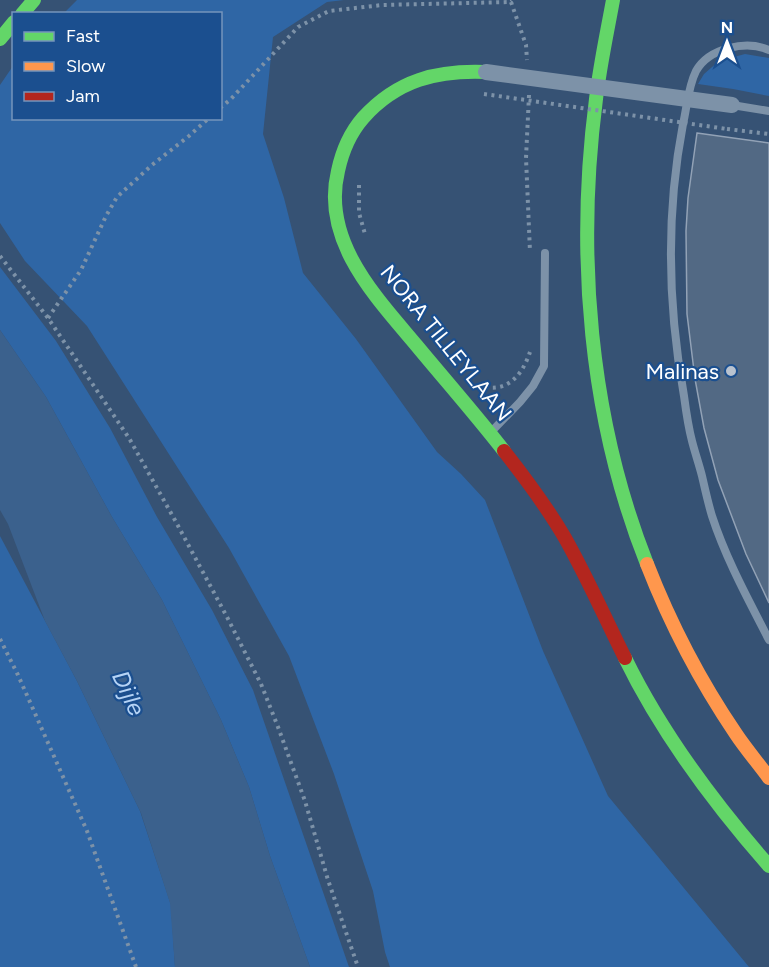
<svg xmlns="http://www.w3.org/2000/svg" width="769" height="967" viewBox="0 0 769 967" font-family="Figtree,sans-serif">
  <style>
    .green { fill: #2f66a5 }
    .water { fill: #3b618d }
    .building { fill: #526984; stroke: #92a2b6; stroke-width: 1.5 }
    .lines { fill: none; stroke-linecap: round; stroke-linejoin: round }
    .path { stroke: #7d92a8; stroke-width: 4; stroke-dasharray: 3 4.5; stroke-linecap: butt }
    .lane { stroke: #7d92a8; stroke-width: 8 }
    .fast { stroke: #63d668; stroke-width: 14 }
    .slow { stroke: #ff974d; stroke-width: 14 }
    .jam { stroke: #b3261e; stroke-width: 14 }
    .path-bridge { stroke: #7d92a8; stroke-width: 4; stroke-dasharray: 3 4.5; stroke-linecap: butt }
    .street-bridge { stroke: #7d92a8; stroke-width: 16 }
    .poi-dot { fill: #b9c2ce; stroke: #1b4f8f; stroke-width: 2 }
    .labels { text-anchor: middle; dominant-baseline: central; stroke-width: 4.5; stroke-linejoin: round; paint-order: stroke }
    .street-label { font-size: 22px; fill: #fff; stroke: #1b4f8f }
    .poi-label { font-size: 22px; fill: #fff; stroke: #1b4f8f; text-anchor: end }
    .water-label { font-size: 24px; font-style: italic; fill: #b5d3f5; stroke: #1b4f8f }
  </style>
  <rect width="100%" height="100%" fill="#365274"/>
  <g class="green">
    <path d="M77 0H344L327 2 273 37 263 134 284 198 303 273 356 339 437 452 461 474 485 500 543 651 608 796 749 967H390L385 952 373 891 334 774 289 656 229 548 87 326 25 261 0 223V85L13 66 14 118H220V14L64 13Z"/>
    <path d="M745 54 769 58V96L733 89 698 84 704 74 719 61Z"/>
    <path d="M0 267 56 341 110 428 157 517 212 610 253 690 349 967H310L270 856 249 787 221 720 162 600 112 517 46 397 0 330Z"/>
    <path d="M0 536 77 681 140 811 171 905 175 967H0Z"/>
  </g>
  <path class="water" d="M0 330 46 397 112 517 162 600 221 720 249 787 270 856 310 967H175L170 903 141 813 77 681 45 621 8 524 0 510Z"/>
  <path class="building" d="M697 133 769 143V603L746 554 718 480 704 428 695 379 687 314 686 231 688 198Z"/>
  <g class="lines">
    <g class="path">
      <path d="M511 2 526 45 527 60"/>
      <path d="M529 95 526 158 530 252"/>
      <path d="M220 108 231 99 298 27 329 11 382 5 511 2 512 1"/>
      <path d="M727 129 769 134"/>
      <path d="M359 185V213L365 234"/>
      <path d="M0 256 48 318 129 438 176 522 227 617 261 684 278 727 305 801 328 880 358 967"/>
      <path d="M48 318 81 270 106 216 117 197 152 165 189 136 209 118"/>
      <path d="M478 385C506 395 522 376 530 352"/>
      <path d="M0 639 18 675 87 831 136 967"/>
    </g>
    <g class="lane">
      <path d="M769 50C746 40 709 48 696 71 688 87 687 107 683 124 666 213 668 307 684 396 686 411 688 426 692 441 695 453 699 464 702 476 705 489 708 503 712 516 726 559 748 599 769 640"/>
      <path d="M732 105 769 111"/>
      <path d="M492 431 520 402 533 386 544 366 545 253"/>
    </g>
    <g class="fast">
      <path d="M613 0C607 33 600 65 596 99 576 253 589 418 647 564"/>
      <path d="M22 14 34 0"/>
      <path d="M0 39 14 22"/>
      <path d="M486 72C437 70 397 80 363 118 350 133 342 152 338 171 321 241 376 297 417 346 446 381 476 415 504 451"/>
      <path d="M625 658C662 734 713 802 769 866"/>
    </g>
    <path class="slow" d="M647 564C670 623 700 681 736 734 746 749 758 763 769 778"/>
    <path class="jam" d="M504 451C526 479 547 507 565 538 587 577 605 618 625 658"/>
    <path class="path-bridge" d="M484 94 727 129"/>
    <path class="street-bridge" d="M486 72 732 105"/>
  </g>
  <circle class="poi-dot" cx="731" cy="371" r="6"/>
  <g class="labels">
    <g class="street-label">
      <text transform="translate(446 343) rotate(51)">NORA TILLEYLAAN</text>
    </g>
    <g class="poi-label">
      <text x="719" y="371">Malinas</text>
    </g>
    <g class="water-label">
      <text transform="translate(129 693) rotate(65)">Dijle</text>
    </g>
  </g>
  <rect x="12" y="12" width="210" height="108" fill="#1b4f8f" stroke="#7695bc" stroke-width="1.5"/>
  <rect x="24" y="32" width="30" height="9" fill="#63d668" stroke="#7695bc" stroke-width="1.5"/>
  <text x="66" y="42" font-size="18" fill="#ffffff">Fast</text>
  <rect x="24" y="62" width="30" height="9" fill="#ff974d" stroke="#7695bc" stroke-width="1.5"/>
  <text x="66" y="72" font-size="18" fill="#ffffff">Slow</text>
  <rect x="24" y="92" width="30" height="9" fill="#b3261e" stroke="#7695bc" stroke-width="1.5"/>
  <text x="66" y="102" font-size="18" fill="#ffffff">Jam</text>
  <g transform="translate(727 42)" stroke="#1b4f8f" stroke-width="4.5" paint-order="stroke">
  <path d="M0-4.5L10 22L0 15L-10 22Z" fill="#ffffff"/>
  <text y="-9" font-size="16" font-weight="bold" text-anchor="middle" fill="#ffffff">N</text>
  </g>
</svg>
